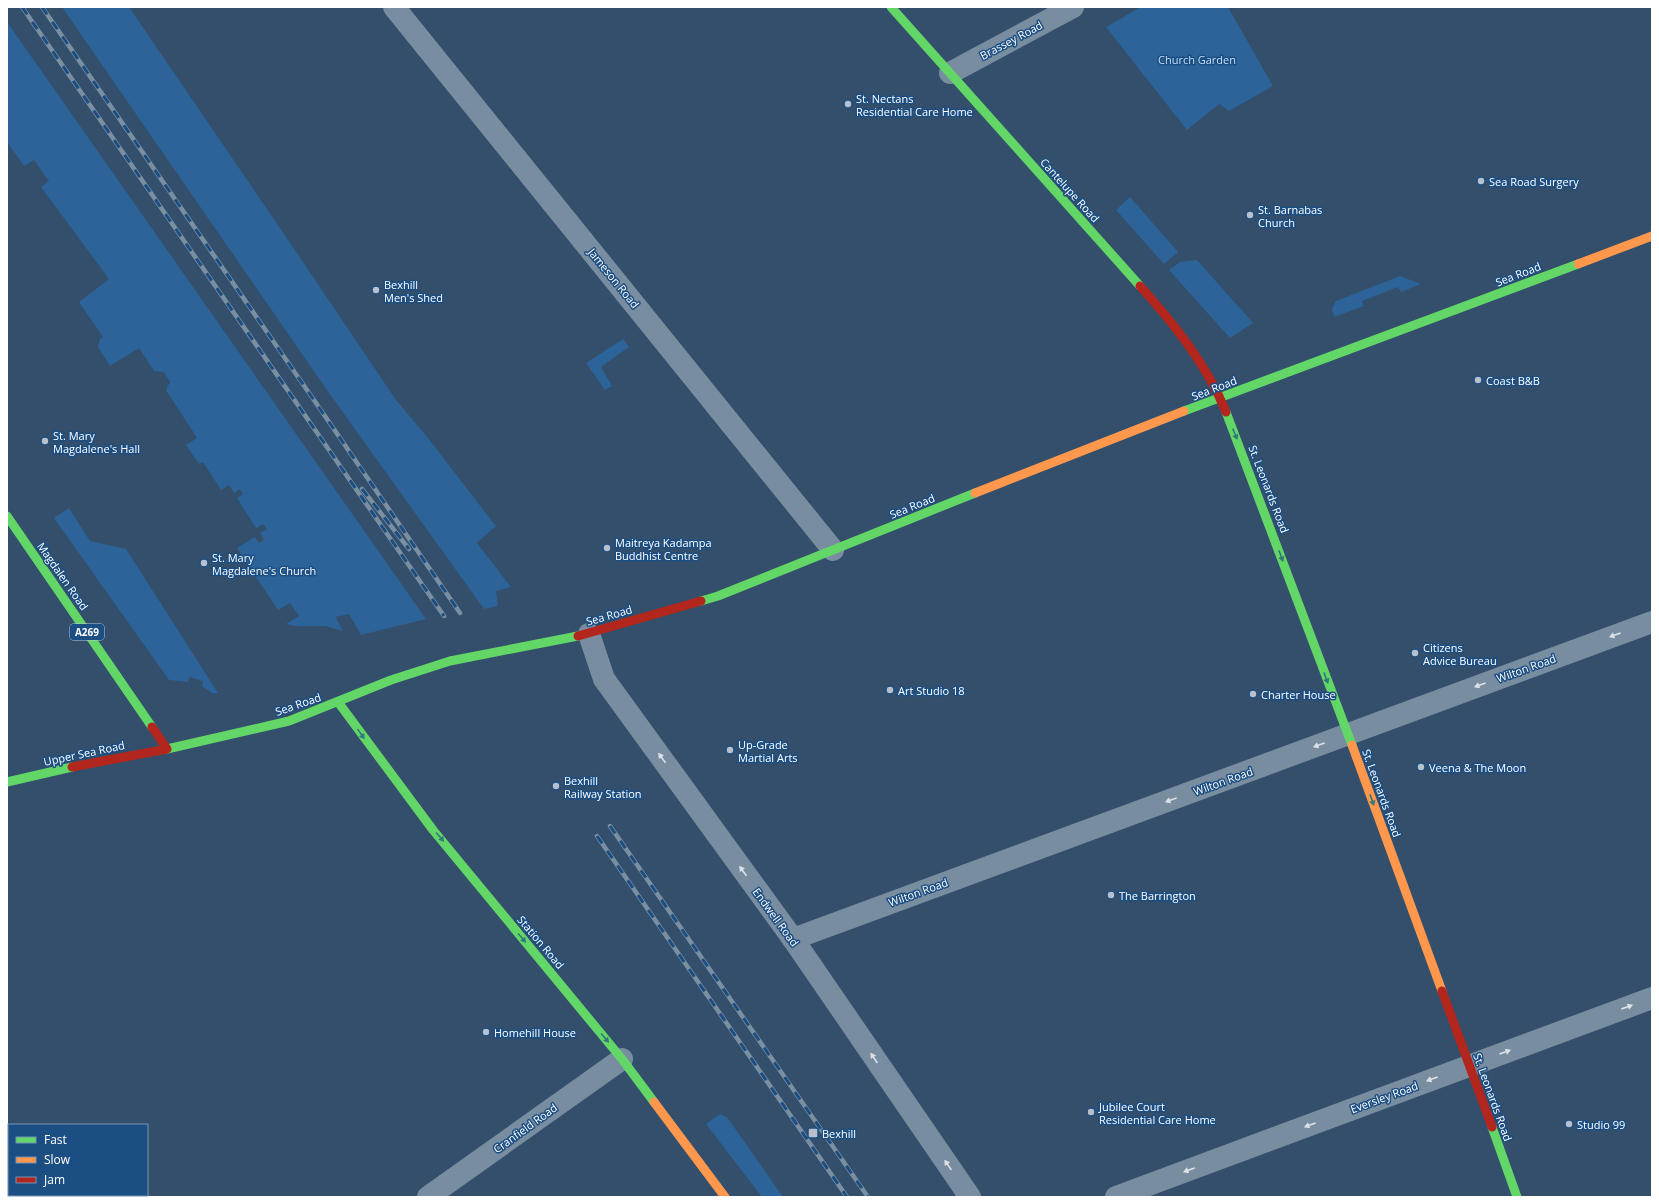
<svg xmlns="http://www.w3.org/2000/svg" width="1659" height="1204" viewBox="0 0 1659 1204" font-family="'Open Sans',sans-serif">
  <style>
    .green { fill: #2c6399 }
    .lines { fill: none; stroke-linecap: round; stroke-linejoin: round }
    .street { stroke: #798da1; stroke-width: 22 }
    .fast { stroke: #63d668; stroke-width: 9 }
    .slow { stroke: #ff974d; stroke-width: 9 }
    .jam { stroke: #b3261e; stroke-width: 9 }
    .rail-casing { stroke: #7a8fa1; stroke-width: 4.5 }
    .rail { stroke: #1b4e83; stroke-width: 3; stroke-dasharray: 9; stroke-linecap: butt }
    .oneway { fill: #31777b }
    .oneway2 { fill: #dee2e8 }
    .poi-dot { fill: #b8c1cb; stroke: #1b4e83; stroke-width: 1.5 }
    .labels { text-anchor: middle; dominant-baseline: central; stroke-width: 3; stroke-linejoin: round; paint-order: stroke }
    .shield { fill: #1b4e83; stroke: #bbcada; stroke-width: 1 }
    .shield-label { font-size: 10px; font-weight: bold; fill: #fff }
    .street-label { font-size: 11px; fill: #fff; stroke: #1b4e83 }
    .park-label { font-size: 11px; fill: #c5dff8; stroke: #1b4e83 }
    .poi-label { font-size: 11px; fill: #fff; stroke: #1b4e83; text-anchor: start }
  </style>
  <rect width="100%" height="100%" fill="#334f6b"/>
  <g class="green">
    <path d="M62 7H129L282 231 396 400 428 438 495 525 496 526 477 543 511 587 496 591 498 606 484 609 329 393Z"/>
    <path d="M1141 7H1228L1273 86 1229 111 1219 104 1187 130 1106 27Z"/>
    <path d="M7 22 426 619 361 635 349 614 336 617 343 631 325 626H294L286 624 299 616 290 603 278 610 237 548 255 537 259 543 264 540 260 533 267 529 263 524 256 528 237 498 243 494 240 489 234 493 229 485 221 490 203 462 199 464 186 445 197 438 166 390 170 382 164 372 154 371 139 348 110 366 98 347 100 339 103 337 79 302 109 279 41 187 49 181 34 160 24 166 7 142Z"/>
    <path d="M1130 197 1178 252 1164 264 1116 210Z"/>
    <path d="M1197 260 1253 323 1230 338 1169 270 1180 262Z"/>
    <path d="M1400 276 1421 284 1401 292 1398 287 1362 301 1364 306 1334 317 1332 309 1336 301Z"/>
    <path d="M623 339 629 347 601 367 612 386 605 390 586 363Z"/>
    <path d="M69 508 90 541 126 549 218 693H212L202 686 203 681 190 677 188 682 169 680 54 518Z"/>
    <path d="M720 1114 727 1117 783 1197H762L706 1124Z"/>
  </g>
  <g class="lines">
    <g class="street">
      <path d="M394 7 833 550"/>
      <path d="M950 73 1073 7"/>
      <path d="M589 634 604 679 793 939 970 1197"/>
      <path d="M793 939 1652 622"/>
      <path d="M428 1197 622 1059"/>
      <path d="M1116 1197 1652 998"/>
    </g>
    <g class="fast">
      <path d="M891 7 1140 286"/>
      <path d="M1184 411 1578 264"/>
      <path d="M1226 412 1352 745"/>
      <path d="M7 516 152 727"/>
      <path d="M701 601 718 596 975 493"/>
      <path d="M338 702 433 830 622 1059 654 1102"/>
      <path d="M167 749 289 721 391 680 450 661 578 636"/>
      <path d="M7 782 72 767"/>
      <path d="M1492 1127 1517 1197"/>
    </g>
    <g class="slow">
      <path d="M1578 264 1652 236"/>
      <path d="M975 493 1184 411"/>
      <path d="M1352 745 1442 991"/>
      <path d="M654 1102 725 1197"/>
    </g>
    <g class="jam">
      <path d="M1140 286C1174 324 1207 365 1226 412"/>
      <path d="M578 636 701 601"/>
      <path d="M72 767 167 749 152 727"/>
      <path d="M1442 991 1492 1127"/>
    </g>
    <g class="rail-casing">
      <g id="rail">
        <path d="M22 7 444 616"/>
        <path d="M42 7 316 403 460 613"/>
        <path d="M362 489 409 549"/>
        <path d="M610 826 868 1197"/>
        <path d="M597 836 847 1197"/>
      </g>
    </g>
    <use href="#rail" class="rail"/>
  </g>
  <defs><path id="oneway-solid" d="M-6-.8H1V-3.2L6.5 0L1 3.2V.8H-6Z"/></defs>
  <g class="oneway">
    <use href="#oneway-solid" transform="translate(1235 434) rotate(68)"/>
    <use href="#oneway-solid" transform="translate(1281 556) rotate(70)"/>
    <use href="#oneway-solid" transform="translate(1326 678) rotate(70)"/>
    <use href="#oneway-solid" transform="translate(361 734) rotate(55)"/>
    <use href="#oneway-solid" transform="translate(1372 800) rotate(70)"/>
    <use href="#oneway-solid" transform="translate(440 837) rotate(50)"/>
    <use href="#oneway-solid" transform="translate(522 938) rotate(50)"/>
    <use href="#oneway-solid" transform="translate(605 1038) rotate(50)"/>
  </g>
  <g class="oneway2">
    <use href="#oneway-solid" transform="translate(1615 635) rotate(160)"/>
    <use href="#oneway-solid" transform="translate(1480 685) rotate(160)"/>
    <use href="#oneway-solid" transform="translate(1319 745) rotate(160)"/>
    <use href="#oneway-solid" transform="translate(662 758) rotate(-126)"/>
    <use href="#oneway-solid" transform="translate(1171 800) rotate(160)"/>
    <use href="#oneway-solid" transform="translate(743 871) rotate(-126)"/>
    <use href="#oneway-solid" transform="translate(1627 1007) rotate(-20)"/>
    <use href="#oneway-solid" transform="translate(1505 1052) rotate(-20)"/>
    <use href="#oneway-solid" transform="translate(874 1058) rotate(-124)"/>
    <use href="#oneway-solid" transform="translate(1432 1079) rotate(160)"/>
    <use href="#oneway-solid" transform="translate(1310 1125) rotate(160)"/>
    <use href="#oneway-solid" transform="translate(948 1165) rotate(-125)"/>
    <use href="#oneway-solid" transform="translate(1189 1170) rotate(160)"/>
  </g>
  <g class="poi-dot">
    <circle cx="848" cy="104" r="4"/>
    <circle cx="1481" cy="181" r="4"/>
    <circle cx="1250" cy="215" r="4"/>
    <circle cx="376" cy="290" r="4"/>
    <circle cx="1478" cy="380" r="4"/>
    <circle cx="45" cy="441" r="4"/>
    <circle cx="607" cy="548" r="4"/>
    <circle cx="204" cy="563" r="4"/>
    <circle cx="1415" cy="653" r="4"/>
    <circle cx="890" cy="690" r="4"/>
    <circle cx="1253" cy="694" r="4"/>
    <circle cx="730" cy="750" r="4"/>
    <circle cx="1421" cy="767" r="4"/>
    <circle cx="556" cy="786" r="4"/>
    <circle cx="1111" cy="895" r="4"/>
    <circle cx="486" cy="1032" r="4"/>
    <circle cx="1091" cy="1112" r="4"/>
    <circle cx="1569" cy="1124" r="4"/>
    <rect x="808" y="1128" width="10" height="10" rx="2"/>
  </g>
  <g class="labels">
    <rect class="shield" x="70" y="624" width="34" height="16" rx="3"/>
    <g class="shield-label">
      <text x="87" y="632">A269</text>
    </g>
    <g class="street-label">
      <text transform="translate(1011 40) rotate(-28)">Brassey Road</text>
      <text transform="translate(1070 190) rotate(48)">Cantelupe Road</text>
      <text transform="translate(1518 274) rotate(-21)">Sea Road</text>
      <text transform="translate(614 278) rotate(51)">Jameson Road</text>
      <text transform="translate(1214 388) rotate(-21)">Sea Road</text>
      <text transform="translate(1269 489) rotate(69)">St. Leonards Road</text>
      <text transform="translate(912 506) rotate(-22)">Sea Road</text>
      <text transform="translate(63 576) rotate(55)">Magdalen Road</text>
      <text transform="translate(609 615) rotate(-16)">Sea Road</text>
      <text transform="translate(1526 668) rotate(-20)">Wilton Road</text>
      <text transform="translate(298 704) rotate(-19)">Sea Road</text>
      <text transform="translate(84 753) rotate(-12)">Upper Sea Road</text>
      <text transform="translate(1223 781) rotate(-20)">Wilton Road</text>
      <text transform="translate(1382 793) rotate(70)">St. Leonards Road</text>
      <text transform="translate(918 892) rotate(-20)">Wilton Road</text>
      <text transform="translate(776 917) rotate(54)">Endwell Road</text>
      <text transform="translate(541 942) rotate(50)">Station Road</text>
      <text transform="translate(1384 1097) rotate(-20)">Eversley Road</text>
      <text transform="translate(1493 1097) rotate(70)">St. Leonards Road</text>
      <text transform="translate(525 1128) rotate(-36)">Cranfield Road</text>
    </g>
    <g class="park-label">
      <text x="1197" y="59">Church Garden</text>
    </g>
    <g class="poi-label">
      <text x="856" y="98">St. Nectans<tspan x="856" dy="13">Residential Care Home</tspan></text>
      <text x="1489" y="181">Sea Road Surgery</text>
      <text x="1258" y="209">St. Barnabas<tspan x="1258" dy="13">Church</tspan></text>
      <text x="384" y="284">Bexhill<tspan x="384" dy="13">Men's Shed</tspan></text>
      <text x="1486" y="380">Coast B&amp;B</text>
      <text x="53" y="435">St. Mary<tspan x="53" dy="13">Magdalene's Hall</tspan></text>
      <text x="615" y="542">Maitreya Kadampa<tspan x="615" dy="13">Buddhist Centre</tspan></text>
      <text x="212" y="557">St. Mary<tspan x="212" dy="13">Magdalene's Church</tspan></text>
      <text x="1423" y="647">Citizens<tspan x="1423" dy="13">Advice Bureau</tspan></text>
      <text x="898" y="690">Art Studio 18</text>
      <text x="1261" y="694">Charter House</text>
      <text x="738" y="744">Up-Grade<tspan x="738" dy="13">Martial Arts</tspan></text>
      <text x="1429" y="767">Veena &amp; The Moon</text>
      <text x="564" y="780">Bexhill<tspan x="564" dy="13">Railway Station</tspan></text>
      <text x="1119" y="895">The Barrington</text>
      <text x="494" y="1032">Homehill House</text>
      <text x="1099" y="1106">Jubilee Court<tspan x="1099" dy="13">Residential Care Home</tspan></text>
      <text x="1577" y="1124">Studio 99</text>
      <text x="822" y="1133">Bexhill</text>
    </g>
  </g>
  <rect width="1659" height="1204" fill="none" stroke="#ffffff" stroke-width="16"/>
  <rect x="8" y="1124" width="140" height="72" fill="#1b4e83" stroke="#7695b5"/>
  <rect x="16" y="1137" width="20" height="6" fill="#63d668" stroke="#7695b5"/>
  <text x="44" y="1144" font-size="12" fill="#ffffff">Fast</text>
  <rect x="16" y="1157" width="20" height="6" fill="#ff974d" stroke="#7695b5"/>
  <text x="44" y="1164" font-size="12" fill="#ffffff">Slow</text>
  <rect x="16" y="1177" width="20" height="6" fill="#b3261e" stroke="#7695b5"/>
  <text x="44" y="1184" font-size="12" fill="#ffffff">Jam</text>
</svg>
